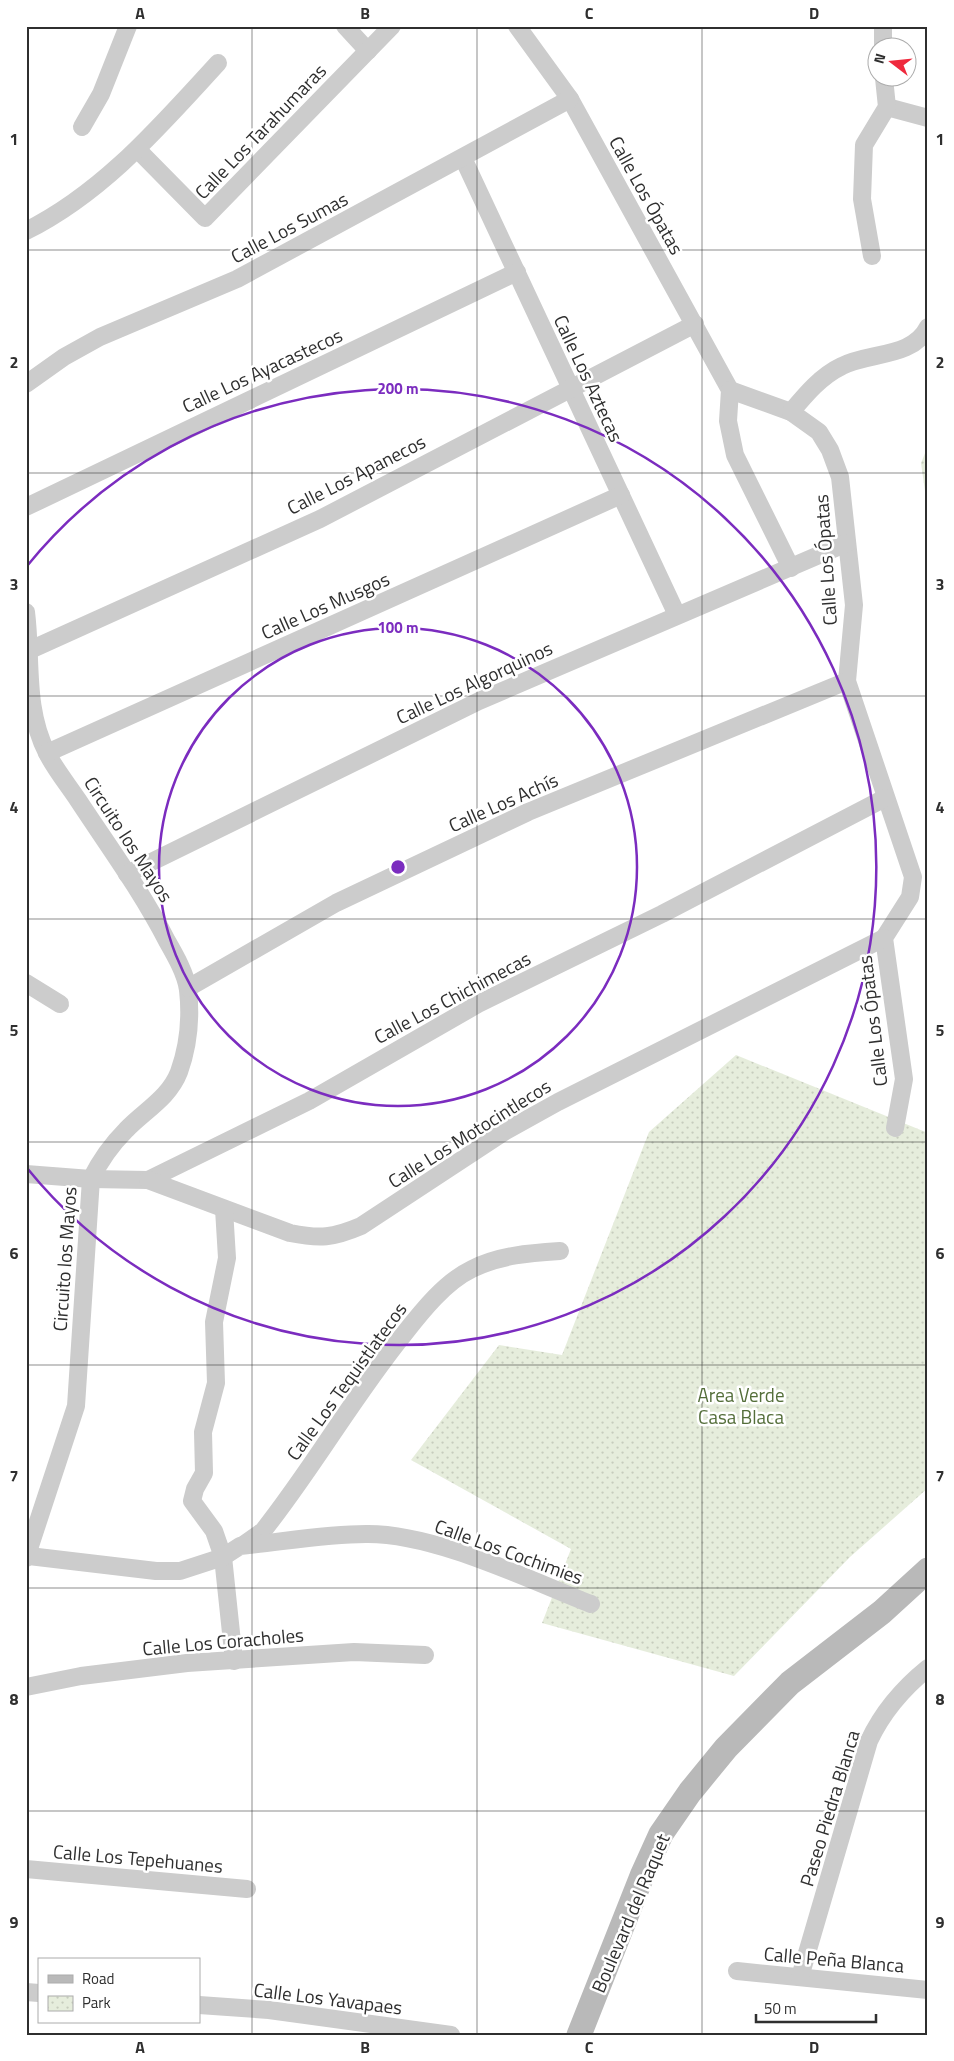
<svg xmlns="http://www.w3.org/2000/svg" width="954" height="2061" viewBox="0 0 954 2061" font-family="'Titillium Web',sans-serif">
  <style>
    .park { fill: url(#park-dots) }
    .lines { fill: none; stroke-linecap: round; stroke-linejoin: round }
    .street { stroke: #ccc; stroke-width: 18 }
    .secondary { stroke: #b9b9b9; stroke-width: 25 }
    .grid { fill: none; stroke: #2f2f2f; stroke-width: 1; stroke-opacity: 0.55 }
    .ring { fill: none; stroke: #7b2cbf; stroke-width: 2.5 }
    .labels { text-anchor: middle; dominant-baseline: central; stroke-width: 5; stroke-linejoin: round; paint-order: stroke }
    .street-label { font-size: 19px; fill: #2f2f2f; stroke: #fff }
    .park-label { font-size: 19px; fill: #546e3a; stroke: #fff }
    .centre { fill: #7b2cbf; stroke: #fff; stroke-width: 2.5 }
    .ring-label { font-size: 15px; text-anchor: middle; font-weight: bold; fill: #7b2cbf; stroke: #fff; stroke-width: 5; stroke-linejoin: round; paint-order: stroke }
    .neatline { fill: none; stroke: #2f2f2f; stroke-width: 2 }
    .grid-label { font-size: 16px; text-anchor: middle; font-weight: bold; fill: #2f2f2f }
  </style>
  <defs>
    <pattern id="park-dots" width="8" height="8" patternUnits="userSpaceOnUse" patternTransform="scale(1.25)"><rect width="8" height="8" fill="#e6eddc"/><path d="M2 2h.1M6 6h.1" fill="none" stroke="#c6ccbd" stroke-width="1.8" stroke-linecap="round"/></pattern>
  </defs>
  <rect width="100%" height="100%" fill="#fff"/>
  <g class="park">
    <path d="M928 446V512L921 463Z"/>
    <path d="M736 1055 928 1133V1488L850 1557 734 1676 542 1623 571 1549 411 1460 499 1345 562 1355 649 1132Z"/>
  </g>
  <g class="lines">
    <g class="street">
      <path d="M345 26 368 51"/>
      <path d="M517 26 570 99 730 390 728 421 735 455 791 568"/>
      <path d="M883 26V48"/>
      <path d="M887 107 928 118"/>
      <path d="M82 127 101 94 128 26"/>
      <path d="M138 150 205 218 392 26"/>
      <path d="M463 158 677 615"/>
      <path d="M26 231C104 192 160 126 218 63"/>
      <path d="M872 256 862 199 864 145 887 107 884 78"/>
      <path d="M26 384 64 357 100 337 237 279 570 99"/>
      <path d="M730 390 791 412 819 432 830 450 840 477 854 605 847 681 913 877 910 897 884 938 904 1079 895 1128"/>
      <path d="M791 412C806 394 821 376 842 366 869 352 913 358 928 327"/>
      <path d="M26 507 517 272"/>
      <path d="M26 612C32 659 24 708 47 753 55 769 68 785 78 800 109 847 142 892 167 941 175 955 186 974 188 990 191 1017 188 1047 179 1072 169 1098 144 1111 126 1130 111 1145 100 1161 91 1179L76 1406 26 1558"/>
      <path d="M30 650 320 519 695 324"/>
      <path d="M47 753 621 495"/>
      <path d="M127 874 479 701 847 543"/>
      <path d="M26 983 60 1004"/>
      <path d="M188 988 336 903 528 812 847 681"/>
      <path d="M26 1174 91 1179 148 1180 309 1101 478 1004 662 914 885 798"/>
      <path d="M148 1180 290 1233C320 1239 333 1238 361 1226L504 1132 558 1102 884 938"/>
      <path d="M224 1209 227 1258 214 1322 216 1383 203 1432 204 1473 195 1489 192 1501 214 1531 223 1557 234 1661"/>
      <path d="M243 1545 263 1531C313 1468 353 1397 404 1334 422 1311 445 1282 472 1269 500 1255 530 1253 560 1251"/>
      <path d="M29 1556 156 1571H180L223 1557 240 1546C282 1542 324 1534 366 1534 434 1533 527 1579 591 1604"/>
      <path d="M26 1687 81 1676 187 1663 354 1652 425 1655"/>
      <path d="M26 1869 247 1889"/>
      <path d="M737 1971 928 1990"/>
      <path d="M800 1977 869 1741C883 1711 902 1689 928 1668"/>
      <path d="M26 1992 39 1993"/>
      <path d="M199 2005 269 2010 451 2035"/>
    </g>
    <path class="secondary" d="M579 2035 642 1876 661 1834 690 1792 726 1748 790 1683 882 1612 928 1570"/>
  </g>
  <path class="grid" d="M252 26V2035M477 26V2035M702 26V2035M26 250H928M26 473H928M26 696H928M26 919H928M26 1142H928M26 1365H928M26 1588H928M26 1811H928"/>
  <g class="ring">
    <circle cx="398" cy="867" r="239"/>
    <path d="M27 566A478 478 0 1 1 27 1168"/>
  </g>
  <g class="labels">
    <g class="street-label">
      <text transform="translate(260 131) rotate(-46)">Calle Los Tarahumaras</text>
      <text transform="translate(647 195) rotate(61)">Calle Los Ópatas</text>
      <text transform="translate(289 227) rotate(-28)">Calle Los Sumas</text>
      <text transform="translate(262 370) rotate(-25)">Calle Los Ayacastecos</text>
      <text transform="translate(589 378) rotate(65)">Calle Los Aztecas</text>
      <text transform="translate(356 474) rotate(-27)">Calle Los Apanecos</text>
      <text transform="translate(825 560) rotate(-94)">Calle Los Ópatas</text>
      <text transform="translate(325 605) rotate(-24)">Calle Los Musgos</text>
      <text transform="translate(474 682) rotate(-25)">Calle Los Algorquinos</text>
      <text transform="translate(503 802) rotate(-24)">Calle Los Achís</text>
      <text transform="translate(129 839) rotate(57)">Circuito los Mayos</text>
      <text transform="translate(452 997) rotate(-28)">Calle Los Chichimecas</text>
      <text transform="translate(872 1021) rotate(-97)">Calle Los Ópatas</text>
      <text transform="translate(469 1133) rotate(-32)">Calle Los Motocintlecos</text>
      <text transform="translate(64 1259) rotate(-86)">Circuito los Mayos</text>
      <text transform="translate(346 1381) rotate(-54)">Calle Los Tequistlatecos</text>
      <text transform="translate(509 1551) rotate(20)">Calle Los Cochimies</text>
      <text transform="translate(223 1641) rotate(-5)">Calle Los Coracholes</text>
      <text transform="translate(829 1808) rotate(-73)">Paseo Piedra Blanca</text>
      <text transform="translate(138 1858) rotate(5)">Calle Los Tepehuanes</text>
      <text transform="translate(630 1913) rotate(-67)">Boulevard del Raquet</text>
      <text transform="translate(834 1959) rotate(5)">Calle Peña Blanca</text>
      <text transform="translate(328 1998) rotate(7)">Calle Los Yavapaes</text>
    </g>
    <g class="park-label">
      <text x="741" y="1394">Area Verde<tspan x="741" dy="22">Casa Blaca</tspan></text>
    </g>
  </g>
  <circle cx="398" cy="867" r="8" class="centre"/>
  <g class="ring-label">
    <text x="398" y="394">200 m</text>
    <text x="398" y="633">100 m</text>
  </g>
  <rect width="954" height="2061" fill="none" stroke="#ffffff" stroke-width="55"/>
  <rect x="38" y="1958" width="162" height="65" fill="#ffffff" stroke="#acacac"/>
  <rect x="48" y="1975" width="25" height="8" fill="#b9b9b9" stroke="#acacac"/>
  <text x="82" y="1984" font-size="15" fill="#2f2f2f">Road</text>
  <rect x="48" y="1996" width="25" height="15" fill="url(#park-dots)" stroke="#acacac"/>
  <text x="82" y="2008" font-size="15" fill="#2f2f2f">Park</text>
  <g transform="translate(892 62) rotate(286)"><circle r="24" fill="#ffffff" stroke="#acacac"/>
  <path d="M0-4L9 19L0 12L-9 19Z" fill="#ef293d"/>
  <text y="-8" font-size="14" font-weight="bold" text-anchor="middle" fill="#2f2f2f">N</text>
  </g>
  <path d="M756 2014v8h120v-8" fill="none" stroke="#2f2f2f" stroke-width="2.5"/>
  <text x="764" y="2014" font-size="15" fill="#2f2f2f" stroke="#ffffff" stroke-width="4" paint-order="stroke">50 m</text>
  <rect x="28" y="28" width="898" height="2006" class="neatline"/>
  <g class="grid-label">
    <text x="140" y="19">A</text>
    <text x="365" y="19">B</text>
    <text x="589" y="19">C</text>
    <text x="814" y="19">D</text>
    <text x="14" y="145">1</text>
    <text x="940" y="145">1</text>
    <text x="14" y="368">2</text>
    <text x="940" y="368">2</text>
    <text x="14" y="590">3</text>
    <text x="940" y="590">3</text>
    <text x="14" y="813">4</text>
    <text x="940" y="813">4</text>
    <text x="14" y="1036">5</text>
    <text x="940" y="1036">5</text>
    <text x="14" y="1259">6</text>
    <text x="940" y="1259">6</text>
    <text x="14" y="1482">7</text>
    <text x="940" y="1482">7</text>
    <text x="14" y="1705">8</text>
    <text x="940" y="1705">8</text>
    <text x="14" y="1928">9</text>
    <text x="940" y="1928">9</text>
    <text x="140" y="2053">A</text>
    <text x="365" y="2053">B</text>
    <text x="589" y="2053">C</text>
    <text x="814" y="2053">D</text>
  </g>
</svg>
